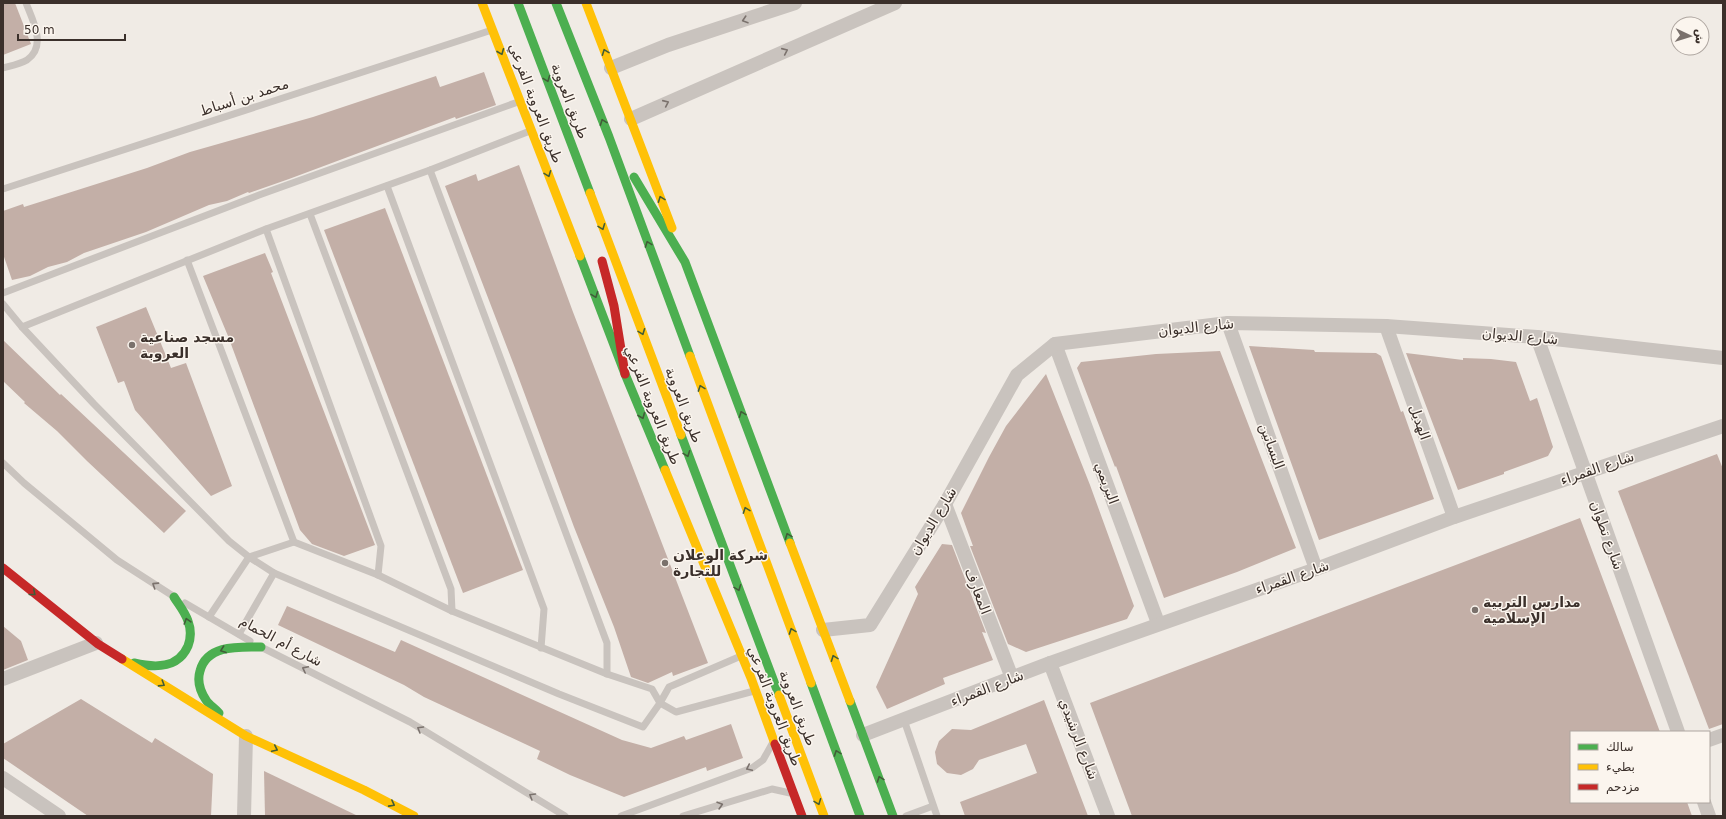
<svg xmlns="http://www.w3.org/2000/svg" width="1726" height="819" viewBox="0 0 1726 819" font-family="'DejaVu Sans',Cairo,sans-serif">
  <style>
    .building { fill: #c3afa7 }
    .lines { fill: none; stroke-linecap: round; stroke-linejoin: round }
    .lane { stroke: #c9c3be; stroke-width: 7 }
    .street { stroke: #c9c3be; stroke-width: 14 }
    .fast { stroke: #4caf50; stroke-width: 9 }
    .slow { stroke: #ffc107; stroke-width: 9 }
    .jam { stroke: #c62828; stroke-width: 9 }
    .oneway { stroke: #7b726d }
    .oneway2 { stroke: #415c38 }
    .poi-dot { fill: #7a716c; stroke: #fbf5ee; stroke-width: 1.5 }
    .labels { text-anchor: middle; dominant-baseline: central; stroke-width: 3; stroke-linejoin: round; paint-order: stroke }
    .street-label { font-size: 14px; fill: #3b302b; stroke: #fbf5ee }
    .poi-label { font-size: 14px; font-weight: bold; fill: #3b302b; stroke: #fbf5ee; text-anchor: start }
  </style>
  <rect width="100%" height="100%" fill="#f0ebe5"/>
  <g class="building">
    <path d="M3 3H15L31 44 3 55Z"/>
    <path d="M484 72 496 105 456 119 455 117 289 179 249 193 248 192 227 201 209 205 146 232 84 253 67 262 48 267 30 276 12 280 3 254V211L23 204 24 207 147 168 190 152 313 117 436 76 440 87Z"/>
    <path d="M519 165 573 312 708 663 673 676 672 672 648 683 631 677 614 627 574 527 515 368 445 186 476 174 478 181Z"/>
    <path d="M385 208 523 570 463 593 324 230Z"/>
    <path d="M265 253 273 272 271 273 375 545 344 556 312 544 300 530 228 336 203 276Z"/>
    <path d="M146 307 171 368 186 363 232 486 211 496 135 410 124 381 118 383 96 327Z"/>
    <path d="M3 340 60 395 61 394 186 511 164 533 87 461 57 431 24 403 25 402 3 381Z"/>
    <path d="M1249 346 1314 350 1315 352 1376 353 1381 356 1401 412 1403 411 1434 499 1319 540Z"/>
    <path d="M1220 351 1296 548 1237 572 1164 598 1116 466 1115 467 1077 368 1081 362 1156 354Z"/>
    <path d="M1406 353 1463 360V358L1491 359 1516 362 1530 401 1537 398 1553 447 1548 456 1504 472V474L1458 490Z"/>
    <path d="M1046 374 1090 485 1134 606 1127 619 1026 652 1008 644 970 546H973L961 513 989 457 1006 426Z"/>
    <path d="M1717 454 1723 469V724L1709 729 1618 491Z"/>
    <path d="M1580 518 1660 732H1571V802H1687L1692 816H1132L1090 703Z"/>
    <path d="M942 544 952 545 986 633 982 632 993 660 943 678 945 684 887 709 876 687 918 594 915 587Z"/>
    <path d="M287 606 395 652 401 640 622 740 651 748 684 736 686 740 731 724 743 758 707 771 706 767 624 797 570 775 537 759 540 751 424 697 404 685 278 625Z"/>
    <path d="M3 626 21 641 28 660 3 670Z"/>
    <path d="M81 699 152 743 155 738 213 774 211 816H88L3 758V744Z"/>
    <path d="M1044 700 1088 816H965L960 802 1037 773 1026 744 979 760 973 769 961 775 947 773 937 764 935 752 939 741 952 729 971 730Z"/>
    <path d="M264 771 358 816H265Z"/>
  </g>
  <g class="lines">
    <g class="lane">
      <path d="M3 68C10 66 20 64 27 60 47 46 33 21 26 3"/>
      <path d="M430 170 607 643V674"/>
      <path d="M387 186 544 609 541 648"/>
      <path d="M3 189 492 30"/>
      <path d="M310 214 451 589 452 611"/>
      <path d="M266 229 381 546 378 575"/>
      <path d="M187 260 294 542 378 575 452 611 607 674 652 689 660 703 676 712 754 691"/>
      <path d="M3 293 259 195 518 102"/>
      <path d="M3 304 22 327 94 404 229 541 249 557 274 573 559 694 643 727 660 703 669 687 741 656"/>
      <path d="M22 327 266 229 430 170 530 131"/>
      <path d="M3 463 24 483 117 560 173 596"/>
      <path d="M185 603 250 641"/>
      <path d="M209 617 249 557 294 542"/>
      <path d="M239 634 274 573"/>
      <path d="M261 647 410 722 565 816"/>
      <path d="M904 720 937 816"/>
      <path d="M621 816 752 768 763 760 772 744"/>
      <path d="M683 816 772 789 790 793"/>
      <path d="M906 816 933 806"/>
    </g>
    <g class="street">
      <path d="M611 68 668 45 795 3"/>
      <path d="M631 119 895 3"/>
      <path d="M1228 323 1316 569"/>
      <path d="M1386 326 1454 517"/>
      <path d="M1537 337 1678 732"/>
      <path d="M1055 344 1158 623"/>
      <path d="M945 504 1012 678"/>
      <path d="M823 630 870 625 945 504 1017 375 1055 344 1228 323 1386 326 1537 337 1723 358"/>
      <path d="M1050 663 1108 816"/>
      <path d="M3 679 96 643"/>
      <path d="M863 735 1050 663 1316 569 1454 517 1723 426"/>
      <path d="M1709 740 1723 735"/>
      <path d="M3 778 59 816"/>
      <path d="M1704 802 1709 816"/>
      <path d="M244 816 246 736"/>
    </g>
    <g class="fast">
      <path d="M518 3 590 193"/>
      <path d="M556 3 609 137 690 356"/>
      <path d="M634 177 685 262 790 543"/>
      <path d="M580 256 625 374 665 470"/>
      <path d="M681 435 779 695"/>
      <path d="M134 663C155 668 178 669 188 646 191 638 191 629 188 621 185 612 179 605 174 597"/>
      <path d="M811 683 860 816"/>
      <path d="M850 701 893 816"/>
      <path d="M219 713C215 708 209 705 206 700 200 691 197 681 200 671 207 644 240 647 261 647"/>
    </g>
    <g class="slow">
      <path d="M482 3 580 256"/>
      <path d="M586 3 672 228"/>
      <path d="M590 193 681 435"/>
      <path d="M690 356 811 683"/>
      <path d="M665 470 751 678 775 744"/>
      <path d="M790 543 850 701"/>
      <path d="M122 659 246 736 364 790 414 816"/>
      <path d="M779 695 824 816"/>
    </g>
    <g class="jam">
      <path d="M602 261 614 306 625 374"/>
      <path d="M3 568 98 644 122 659"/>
      <path d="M775 744 802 816"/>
    </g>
  </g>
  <defs><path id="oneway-chevron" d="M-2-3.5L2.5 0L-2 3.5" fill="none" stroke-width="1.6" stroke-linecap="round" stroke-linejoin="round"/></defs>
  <g class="oneway">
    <use href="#oneway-chevron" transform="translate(745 20) rotate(162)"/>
    <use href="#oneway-chevron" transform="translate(785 51) rotate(-24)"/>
    <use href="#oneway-chevron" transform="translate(666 103) rotate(-24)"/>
    <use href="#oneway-chevron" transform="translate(155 585) rotate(-147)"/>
    <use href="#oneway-chevron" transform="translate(305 669) rotate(-153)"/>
    <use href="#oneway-chevron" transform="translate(420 729) rotate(-149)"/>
    <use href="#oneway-chevron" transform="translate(749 768) rotate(155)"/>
    <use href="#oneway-chevron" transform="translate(532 796) rotate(-149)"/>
    <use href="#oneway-chevron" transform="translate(720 805) rotate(-16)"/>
  </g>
  <g class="oneway2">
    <use href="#oneway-chevron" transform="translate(501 52) rotate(68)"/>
    <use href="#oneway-chevron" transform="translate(605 52) rotate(-111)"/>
    <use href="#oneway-chevron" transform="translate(547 79) rotate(69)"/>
    <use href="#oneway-chevron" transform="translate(603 122) rotate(-111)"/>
    <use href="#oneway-chevron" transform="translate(548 174) rotate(69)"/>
    <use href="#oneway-chevron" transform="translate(661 199) rotate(-111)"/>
    <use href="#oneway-chevron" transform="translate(602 227) rotate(69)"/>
    <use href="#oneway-chevron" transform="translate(648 244) rotate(-110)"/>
    <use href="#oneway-chevron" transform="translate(595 295) rotate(69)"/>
    <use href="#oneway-chevron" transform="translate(642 332) rotate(69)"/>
    <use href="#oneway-chevron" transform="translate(701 388) rotate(-110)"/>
    <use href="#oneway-chevron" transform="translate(742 414) rotate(-111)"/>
    <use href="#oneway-chevron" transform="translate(642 416) rotate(68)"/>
    <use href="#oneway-chevron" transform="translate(687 454) rotate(69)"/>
    <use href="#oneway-chevron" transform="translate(746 510) rotate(-110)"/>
    <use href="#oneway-chevron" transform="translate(788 536) rotate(-111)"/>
    <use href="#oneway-chevron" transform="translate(738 588) rotate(69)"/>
    <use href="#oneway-chevron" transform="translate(33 593) rotate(39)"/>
    <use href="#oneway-chevron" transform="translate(187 621) rotate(-107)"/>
    <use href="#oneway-chevron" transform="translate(792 631) rotate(-110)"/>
    <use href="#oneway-chevron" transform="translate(223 650) rotate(160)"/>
    <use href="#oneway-chevron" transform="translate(834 658) rotate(-111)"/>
    <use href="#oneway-chevron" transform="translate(162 684) rotate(32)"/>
    <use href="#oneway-chevron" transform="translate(275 749) rotate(25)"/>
    <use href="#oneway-chevron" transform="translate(837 753) rotate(-110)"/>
    <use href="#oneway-chevron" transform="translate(880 779) rotate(-110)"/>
    <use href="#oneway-chevron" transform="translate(818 802) rotate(69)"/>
    <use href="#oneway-chevron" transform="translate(392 804) rotate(28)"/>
  </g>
  <g class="poi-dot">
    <circle cx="132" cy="345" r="4"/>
    <circle cx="665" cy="563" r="4"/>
    <circle cx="1475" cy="610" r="4"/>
  </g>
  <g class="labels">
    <g class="street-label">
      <text transform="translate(244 97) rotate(-18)">محمد بن أسباط</text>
      <text transform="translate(570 101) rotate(69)">طريق العروبة</text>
      <text transform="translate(536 103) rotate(69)">طريق العروبة الفرعي</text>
      <text transform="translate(1196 327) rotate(-6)">شارع الديوان</text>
      <text transform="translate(1520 336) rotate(5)">شارع الديوان</text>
      <text transform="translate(653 405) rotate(68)">طريق العروبة الفرعي</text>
      <text transform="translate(684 405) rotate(69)">طريق العروبة</text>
      <text transform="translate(1420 422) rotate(71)">الهديل</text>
      <text transform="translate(1272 446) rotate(70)">البساتين</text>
      <text transform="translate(1597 468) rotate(-19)">شارع القمراء</text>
      <text transform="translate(1107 483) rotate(70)">البريمي</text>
      <text transform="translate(933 521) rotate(-59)">شارع الديوان</text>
      <text transform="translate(1607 535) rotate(70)">شارع تطوان</text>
      <text transform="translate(1292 577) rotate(-19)">شارع القمراء</text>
      <text transform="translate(978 591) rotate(69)">المعارف</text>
      <text transform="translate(281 641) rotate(28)">شارع أم الحمام</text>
      <text transform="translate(987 688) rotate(-21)">شارع القمراء</text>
      <text transform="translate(775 706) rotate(69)">طريق العروبة الفرعي</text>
      <text transform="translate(798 708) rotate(69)">طريق العروبة</text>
      <text transform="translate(1079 739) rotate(69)">شارع الرشيدي</text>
    </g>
    <g class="poi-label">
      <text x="140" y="337">مسجد صناعية<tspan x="140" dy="16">العروبة</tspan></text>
      <text x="673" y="555">شركة الوعلان<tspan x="673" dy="16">للتجارة</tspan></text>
      <text x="1483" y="602">مدارس التربية<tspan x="1483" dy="16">الإسلامية</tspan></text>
    </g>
  </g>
  <rect width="1726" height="819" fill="none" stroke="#3b302b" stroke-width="8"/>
  <rect x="1570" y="731" width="140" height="72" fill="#fbf5ee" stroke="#aea6a0"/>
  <rect x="1578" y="744" width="20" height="6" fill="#4caf50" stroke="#aea6a0"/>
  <text x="1606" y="751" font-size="12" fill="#3b302b">سالك</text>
  <rect x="1578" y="764" width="20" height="6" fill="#ffc107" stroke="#aea6a0"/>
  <text x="1606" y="771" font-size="12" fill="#3b302b">بطيء</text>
  <rect x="1578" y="784" width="20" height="6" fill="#c62828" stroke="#aea6a0"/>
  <text x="1606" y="791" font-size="12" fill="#3b302b">مزدحم</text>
  <g transform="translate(1690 36) rotate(94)"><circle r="19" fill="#fbf5ee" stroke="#aea6a0"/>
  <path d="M0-3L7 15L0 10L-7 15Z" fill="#7a716c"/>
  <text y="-6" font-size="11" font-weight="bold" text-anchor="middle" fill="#3b302b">ش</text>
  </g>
  <path d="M18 34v6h107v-6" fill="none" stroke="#3b302b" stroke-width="2"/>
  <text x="24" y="34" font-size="12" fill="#3b302b" stroke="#fbf5ee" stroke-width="3" paint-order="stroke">50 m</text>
</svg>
